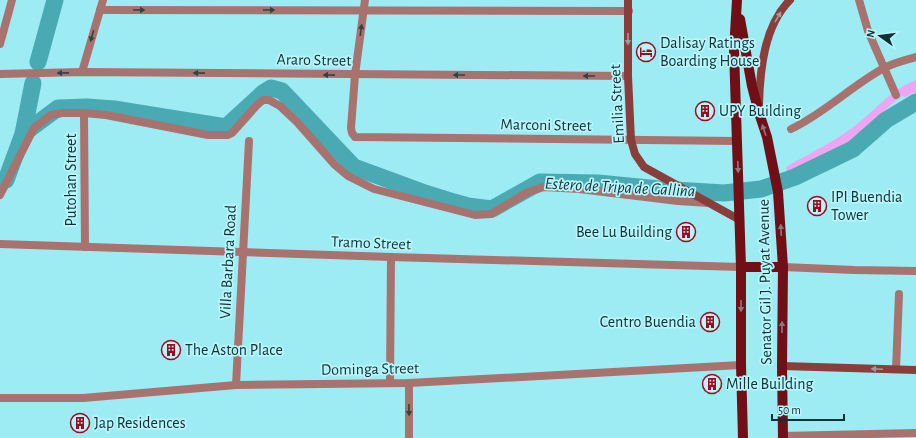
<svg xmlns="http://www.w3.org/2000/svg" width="916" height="438" viewBox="0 0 916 438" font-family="'Alegreya Sans',sans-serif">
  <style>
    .green { fill: #eea6f3 }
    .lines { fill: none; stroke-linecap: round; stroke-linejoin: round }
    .river { stroke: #4aaab4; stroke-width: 17 }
    .street { stroke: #a8726e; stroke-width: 8 }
    .secondary { stroke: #893e3b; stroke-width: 8 }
    .primary { stroke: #701016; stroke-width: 10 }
    .oneway { fill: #364142 }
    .oneway2 { fill: #a09a9c }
    .oneway3 { fill: #90777e }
    .labels { text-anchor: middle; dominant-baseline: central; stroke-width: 3.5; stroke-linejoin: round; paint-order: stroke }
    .poi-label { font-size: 16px; fill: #103134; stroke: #b8f5fc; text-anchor: start }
    .street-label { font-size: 16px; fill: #103134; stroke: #b8f5fc }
    .water-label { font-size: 17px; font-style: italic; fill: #153336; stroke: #b8f5fc }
  </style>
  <rect width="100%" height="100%" fill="#9debf3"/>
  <path class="green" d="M916 80V92L905 97 902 96C885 107 874 124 859 136 839 152 810 163 788 175L786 167C808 154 832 143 852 128 874 112 890 90 916 80Z"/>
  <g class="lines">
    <g class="river">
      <path d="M38 62 55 0"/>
      <path d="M23 134 33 83"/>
      <path d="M6 180 23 134 58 108 87 107 114 109 226 127 263 93 271 88 282 91 354 167 422 192 454 202 468 206 492 209 540 182 598 183 659 189 724 193 761 189 795 177 853 149 886 120 916 102"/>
    </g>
    <g class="street">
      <path d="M365 0 355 75 351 128 352 133 355 137 737 141"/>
      <path d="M859 0 868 31 896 95"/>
      <path d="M100 10 629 11"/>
      <path d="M0 44 12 0"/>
      <path d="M82 72 103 0"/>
      <path d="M0 74 82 72 628 76"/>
      <path d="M84 113 85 247"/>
      <path d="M791 129C825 113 851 86 884 68 893 63 905 60 916 57"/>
      <path d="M0 195 34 128 51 115 62 113H84L106 115 208 135H228L232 133 257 105 263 100H269L280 106 297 122 335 165 348 176 374 189 475 215 491 214 528 192 544 187 579 189 678 201 709 203"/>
      <path d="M0 244 391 257 741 267"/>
      <path d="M783 267 854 270 916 271"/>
      <path d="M896 369 899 294"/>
      <path d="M390 382 391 257"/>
      <path d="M409 383V438"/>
      <path d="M236 385 249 141"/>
      <path d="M0 398H83L236 385 409 383 741 365"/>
      <path d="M783 436 916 433"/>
    </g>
    <g class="secondary">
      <path d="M628 0V76L631 140 635 154 644 167 740 220"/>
      <path d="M759 104C760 70 764 26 790 0"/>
      <path d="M782 366 916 370"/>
    </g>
    <g class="primary">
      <path d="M737 0 734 50 741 267V365L743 438"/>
      <path d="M740 19 752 86 759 113 767 137 778 192 783 267 782 366 783 438"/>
      <path d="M741 267H783"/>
    </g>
  </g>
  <defs><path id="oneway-solid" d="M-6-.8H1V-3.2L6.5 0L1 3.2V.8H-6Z"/></defs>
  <g class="oneway">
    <use href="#oneway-solid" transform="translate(139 10)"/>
    <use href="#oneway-solid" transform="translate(269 10)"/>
    <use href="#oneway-solid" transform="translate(361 30) rotate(-82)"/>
    <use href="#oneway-solid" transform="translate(92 36) rotate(106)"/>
    <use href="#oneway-solid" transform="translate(63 73) rotate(179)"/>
    <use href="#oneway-solid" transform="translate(199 73) rotate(-179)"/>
    <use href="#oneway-solid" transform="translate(329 75) rotate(-179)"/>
    <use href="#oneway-solid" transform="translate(459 75) rotate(-180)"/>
    <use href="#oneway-solid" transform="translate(589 76) rotate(-180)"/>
    <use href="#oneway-solid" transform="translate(409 410) rotate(89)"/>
  </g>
  <g class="oneway2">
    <use href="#oneway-solid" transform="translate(778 17) rotate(-60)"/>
    <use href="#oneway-solid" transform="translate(628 39) rotate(90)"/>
    <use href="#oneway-solid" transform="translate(877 369) rotate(-178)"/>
  </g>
  <g class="oneway3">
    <use href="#oneway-solid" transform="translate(764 130) rotate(-109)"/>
    <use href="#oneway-solid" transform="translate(738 167) rotate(88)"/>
    <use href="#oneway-solid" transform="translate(781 230) rotate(-93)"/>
    <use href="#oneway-solid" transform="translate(741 306) rotate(90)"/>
    <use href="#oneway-solid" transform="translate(782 327) rotate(-90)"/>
  </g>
  <defs>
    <g id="hotel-ring" transform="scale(1)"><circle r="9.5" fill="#b8f5fc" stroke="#a3071c" stroke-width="1.5"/><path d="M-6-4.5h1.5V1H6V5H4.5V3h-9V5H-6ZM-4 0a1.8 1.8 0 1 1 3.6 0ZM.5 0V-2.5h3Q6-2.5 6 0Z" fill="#a3071c"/></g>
    <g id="building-ring" transform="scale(1)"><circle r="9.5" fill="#b8f5fc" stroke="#a3071c" stroke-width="1.5"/><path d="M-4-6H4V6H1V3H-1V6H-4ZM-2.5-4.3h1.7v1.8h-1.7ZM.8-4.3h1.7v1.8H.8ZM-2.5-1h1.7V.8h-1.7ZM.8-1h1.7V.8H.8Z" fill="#a3071c"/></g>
  </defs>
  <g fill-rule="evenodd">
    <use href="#hotel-ring" x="646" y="52"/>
    <use href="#building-ring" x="705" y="111"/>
    <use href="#building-ring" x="817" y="206"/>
    <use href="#building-ring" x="686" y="232"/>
    <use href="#building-ring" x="710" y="322"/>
    <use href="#building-ring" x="171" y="350"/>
    <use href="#building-ring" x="712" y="384"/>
    <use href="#building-ring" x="80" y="423"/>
  </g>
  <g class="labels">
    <g class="poi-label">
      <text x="660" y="43">Dalisay Ratings<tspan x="660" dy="18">Boarding House</tspan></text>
      <text x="719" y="111">UPY Building</text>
      <text x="831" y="197">IPI Buendia<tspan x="831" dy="18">Tower</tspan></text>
      <text x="672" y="232" text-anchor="end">Bee Lu Building</text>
      <text x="696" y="322" text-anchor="end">Centro Buendia</text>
      <text x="185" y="350">The Aston Place</text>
      <text x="726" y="384">Mille Building</text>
      <text x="94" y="423">Jap Residences</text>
    </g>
    <g class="street-label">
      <text transform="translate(314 60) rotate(1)">Araro Street</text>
      <text transform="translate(617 104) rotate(-93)">Emilia Street</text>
      <text transform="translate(546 125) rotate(1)">Marconi Street</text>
      <text transform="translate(71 180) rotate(-90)">Putohan Street</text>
      <text transform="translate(371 243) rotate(2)">Tramo Street</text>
      <text transform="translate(228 262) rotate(-87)">Villa Barbara Road</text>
      <text transform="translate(765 282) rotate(-91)">Senator Gil J. Puyat Avenue</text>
      <text transform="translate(370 369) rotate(-1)">Dominga Street</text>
    </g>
    <g class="water-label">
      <text transform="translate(620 187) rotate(3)">Estero de Tripa de Gallina</text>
    </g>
  </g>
  <g transform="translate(880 36) rotate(284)" stroke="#b8f5fc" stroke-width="3" paint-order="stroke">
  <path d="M0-3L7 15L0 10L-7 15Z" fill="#103134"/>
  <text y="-6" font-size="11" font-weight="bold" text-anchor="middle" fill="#103134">N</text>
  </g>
  <path d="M772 414v6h72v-6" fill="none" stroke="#103134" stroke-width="2"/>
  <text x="778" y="414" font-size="12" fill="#103134" stroke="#b8f5fc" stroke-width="3" paint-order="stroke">50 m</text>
</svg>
